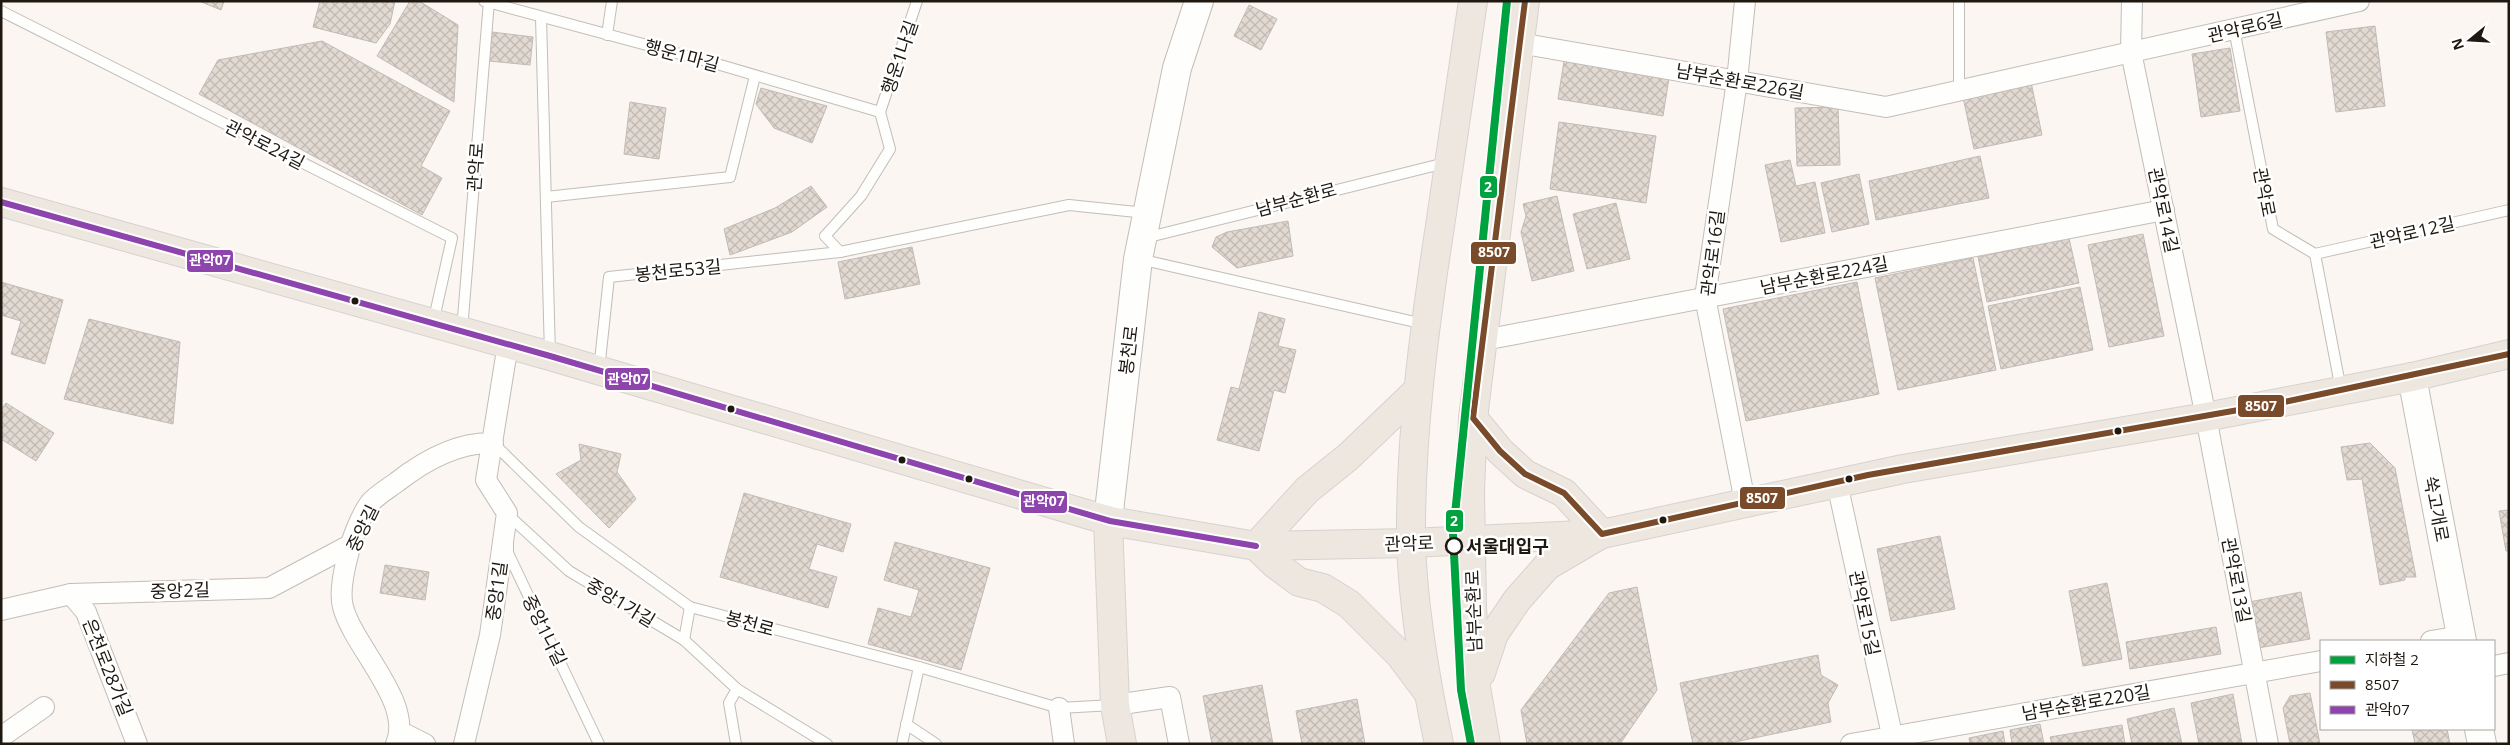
<svg xmlns="http://www.w3.org/2000/svg" width="2510" height="745" viewBox="0 0 2510 745" font-family="'Open Sans','Noto Sans KR',sans-serif">
  <style>
    .building { fill: url(#building-cross-hatch); stroke: #c1bbb6 }
    .lines { fill: none; stroke-linecap: round; stroke-linejoin: round }
    .lane-casing { stroke: #c3bdb7; stroke-width: 12 }
    .street-casing { stroke: #c3bdb7; stroke-width: 22 }
    .secondary-casing { stroke: #c3bdb7; stroke-width: 30 }
    .primary-casing { stroke: #d5d2cf; stroke-width: 30 }
    .lane { stroke: #fefefd; stroke-width: 10 }
    .street { stroke: #fefefd; stroke-width: 20 }
    .secondary { stroke: #fefefd; stroke-width: 28 }
    .primary { stroke: #ede7e0; stroke-width: 28 }
    .bus-1-casing { stroke: #fff; stroke-width: 10 }
    .bus-2-casing { stroke: #fff; stroke-width: 10 }
    .bus-1 { stroke: #7a4b2a; stroke-width: 6 }
    .bus-2 { stroke: #8e44ad; stroke-width: 6 }
    .metro-1-casing { stroke: #fff; stroke-width: 11 }
    .metro-1 { stroke: #00a23f; stroke-width: 8 }
    .bus-dot { fill: #1f1811; stroke: #fff; stroke-width: 2 }
    .stop-dot { fill: #fff; stroke: #1f1811; stroke-width: 2.5 }
    .labels { text-anchor: middle; dominant-baseline: central; stroke-width: 5; stroke-linejoin: round; paint-order: stroke }
    .street-label { font-size: 18px; fill: #1f1811; stroke: #fff }
    .stop-label { font-size: 18px; font-weight: bold; fill: #1f1811; stroke: #fff; text-anchor: start }
    .line-badge { stroke: #fff; stroke-width: 2 }
    .badge-label { font-size: 14px; text-anchor: middle; font-weight: bold; fill: #fff }
  </style>
  <defs>
    <pattern id="building-cross-hatch" width="8" height="8" patternUnits="userSpaceOnUse" patternTransform="scale(1.25)"><rect width="8" height="8" fill="#e1d9d2"/><path d="M0 0l8 8M0 8l8-8" fill="none" stroke="#c1bab3"/></pattern>
  </defs>
  <rect width="100%" height="100%" fill="#fbf6f2"/>
  <g class="building">
    <path d="M199 1H224L221 10Z"/>
    <path d="M320 1H395L390 24 376 43 313 27Z"/>
    <path d="M410 1H419L458 25 454 102 377 56Z"/>
    <path d="M1249 5 1277 19 1261 50 1234 36Z"/>
    <path d="M2375 26 2385 106 2336 112 2326 32Z"/>
    <path d="M492 32 533 37 530 65 489 61Z"/>
    <path d="M322 41 450 111 421 166 442 178 422 215 199 94 218 60Z"/>
    <path d="M2230 48 2240 111 2201 117 2192 54Z"/>
    <path d="M1564 61 1669 78 1663 116 1558 99Z"/>
    <path d="M2031 82 2042 135 1974 149 1963 97Z"/>
    <path d="M761 88 827 106 812 143 774 128 756 104Z"/>
    <path d="M630 102 666 108 659 159 624 154Z"/>
    <path d="M1838 107 1840 165 1797 166 1795 108Z"/>
    <path d="M1559 122 1656 136 1646 203 1550 189Z"/>
    <path d="M1980 156 1989 198 1876 220 1869 181Z"/>
    <path d="M1790 160 1796 186 1815 182 1825 233 1781 242 1765 165Z"/>
    <path d="M1859 174 1869 224 1832 232 1821 183Z"/>
    <path d="M811 186 827 207 792 232 730 255 724 229 775 208Z"/>
    <path d="M1557 196 1574 271 1532 281 1521 232 1526 216 1523 204Z"/>
    <path d="M1616 203 1630 259 1587 269 1573 214Z"/>
    <path d="M1288 221 1293 256 1237 268 1212 247 1216 237 1227 232Z"/>
    <path d="M2143 234 2164 336 2109 347 2088 245Z"/>
    <path d="M2069 238 2079 283 1987 302 1978 257Z"/>
    <path d="M912 247 920 284 845 299 838 262Z"/>
    <path d="M1973 258 1996 370 1898 390 1875 278Z"/>
    <path d="M1 282 63 300 45 364 11 354 21 321 1 315Z"/>
    <path d="M1857 282 1879 394 1746 421 1723 309Z"/>
    <path d="M2080 287 2093 350 2001 369 1988 306Z"/>
    <path d="M1259 312 1285 319 1278 346 1296 350 1285 393 1274 390 1259 451 1217 440 1231 387 1239 389Z"/>
    <path d="M89 319 180 342 173 424 64 399Z"/>
    <path d="M6 403 54 433 36 461 1 439V410Z"/>
    <path d="M2370 443 2395 468 2416 577H2405V580L2380 585 2362 479 2347 480 2341 447Z"/>
    <path d="M579 444 621 454 617 472 636 499 609 528 556 474 581 460Z"/>
    <path d="M744 493 851 524 843 552 817 544 809 569 837 577 828 608 720 577Z"/>
    <path d="M2509 510V551H2506L2499 511Z"/>
    <path d="M1940 536 1955 609 1891 621 1877 549Z"/>
    <path d="M895 542 990 568 961 670 868 644 878 608 911 617 919 590 884 580Z"/>
    <path d="M385 565 429 572 425 600 380 593Z"/>
    <path d="M2107 583 2122 659 2083 666 2069 591Z"/>
    <path d="M1637 587 1657 690 1620 744H1527L1521 710 1609 593Z"/>
    <path d="M2301 592 2310 639 2258 648 2249 602Z"/>
    <path d="M2216 627 2221 654 2130 669 2126 642Z"/>
    <path d="M1818 655 1821 675 1838 685 1828 703 1831 722 1725 744H1693L1680 683Z"/>
    <path d="M1262 685 1273 744H1212L1203 696Z"/>
    <path d="M2310 693 2320 744H2290L2283 708 2290 696Z"/>
    <path d="M2233 694 2242 744H2199L2191 703Z"/>
    <path d="M1357 699 1365 744H1302L1296 711Z"/>
    <path d="M2174 708 2182 744H2132L2127 719Z"/>
    <path d="M2040 724 2044 744H2012L2010 730Z"/>
    <path d="M2122 725 2125 744H2052L2050 737Z"/>
    <path d="M2412 729H2447L2450 744H2415Z"/>
    <path d="M2003 731 2005 744H1970L1969 738Z"/>
  </g>
  <g class="lines">
    <g class="lane-casing">
      <g id="lane">
        <path d="M484 1 717 64 880 112"/>
        <path d="M1959 1V90"/>
        <path d="M1 11 452 238 433 323"/>
        <path d="M541 17 550 355"/>
        <path d="M2234 29 2273 229 2315 254 2341 390"/>
        <path d="M607 35 612 1"/>
        <path d="M880 112 917 1"/>
        <path d="M546 197 730 177 755 76"/>
        <path d="M1145 238 1449 162"/>
        <path d="M840 252 825 236 861 196 890 149 880 112"/>
        <path d="M2315 254 2509 210"/>
        <path d="M1139 259 1424 324"/>
        <path d="M462 330 489 1"/>
        <path d="M599 370 609 277 840 252 1069 205 1146 213"/>
        <path d="M493 443 579 527 690 607 919 667 1059 708 1114 705"/>
        <path d="M507 514 569 571 684 640 737 689 729 703 736 744"/>
        <path d="M508 546V553L599 744"/>
        <path d="M684 640 690 607"/>
        <path d="M737 689 827 744"/>
        <path d="M906 724 936 744"/>
        <path d="M902 744 919 667"/>
      </g>
    </g>
    <g class="street-casing">
      <g id="street">
        <path d="M1745 1 1737 81 1705 297 1745 502"/>
        <path d="M2132 1 2131 52 2206 417 2268 744"/>
        <path d="M1519 43 1886 107 2359 1"/>
        <path d="M1484 340 2164 210"/>
        <path d="M1837 483 1894 744"/>
        <path d="M71 594 86 612 137 744"/>
        <path d="M1 610 71 594 269 588 350 545"/>
        <path d="M2431 641 2461 636"/>
        <path d="M2494 666 2509 663"/>
        <path d="M1115 705 1170 697 1179 744"/>
        <path d="M1059 708 1064 744"/>
        <path d="M401 732 425 744"/>
        <path d="M1 737 44 707"/>
        <path d="M396 744C414 703 354 648 343 607 339 592 344 570 348 555 351 541 361 515 370 503 377 495 389 488 397 482 425 460 457 442 493 443"/>
        <path d="M464 744 490 635 507 513 486 480 508 344"/>
        <path d="M1851 744 2321 661"/>
      </g>
    </g>
    <g class="secondary-casing">
      <g id="secondary">
        <path d="M2412 377 2462 641"/>
        <path d="M1108 520 1138 259 1177 68 1199 1"/>
        <path d="M2479 729 2482 744"/>
      </g>
    </g>
    <g class="primary-casing">
      <g id="primary">
        <path d="M1 202 550 356 1110 521 1256 546 1411 543 1602 534 1903 469 2206 417 2412 377 2509 354"/>
        <path d="M1473 418 1500 451 1525 474 1564 493 1602 534"/>
        <path d="M1108 520 1115 705 1122 744"/>
        <path d="M1256 546 1276 565 1299 582 1323 588 1349 604 1400 655 1427 691"/>
        <path d="M1256 546 1307 490 1348 457 1418 390"/>
        <path d="M1481 673 1494 634 1517 600 1547 566 1598 536"/>
        <path d="M1439 744C1425 678 1413 609 1411 542 1410 436 1424 330 1440 226 1451 151 1462 76 1473 1"/>
        <path d="M1486 744 1476 687 1472 607 1470 491 1473 418 1525 1"/>
      </g>
    </g>
    <use href="#lane" class="lane"/>
    <use href="#street" class="street"/>
    <use href="#secondary" class="secondary"/>
    <use href="#primary" class="primary"/>
    <g class="bus-1-casing">
      <path id="bus-1" d="M1525 1 1473 418 1500 451 1525 474 1564 493 1602 534 1868 475 2284 402 2509 354"/>
    </g>
    <g class="bus-2-casing">
      <path id="bus-2" d="M1 202 550 356 1110 521 1256 546"/>
    </g>
    <use href="#bus-1" class="bus-1"/>
    <use href="#bus-2" class="bus-2"/>
    <g class="metro-1-casing">
      <path id="metro-1" d="M1471 744 1461 690 1453 534 1507 1"/>
    </g>
    <use href="#metro-1" class="metro-1"/>
  </g>
  <g class="bus-dot">
    <circle cx="355" cy="301" r="4.5"/>
    <circle cx="731" cy="409" r="4.5"/>
    <circle cx="2118" cy="431" r="4.5"/>
    <circle cx="902" cy="460" r="4.5"/>
    <circle cx="969" cy="479" r="4.5"/>
    <circle cx="1849" cy="479" r="4.5"/>
    <circle cx="1663" cy="520" r="4.5"/>
  </g>
  <circle class="stop-dot" cx="1454" cy="546" r="8"/>
  <g class="labels">
    <g class="street-label">
      <text transform="translate(2245 27) rotate(-13)">관악로6길</text>
      <text transform="translate(682 55) rotate(15)">행운1마길</text>
      <text transform="translate(899 57) rotate(-71)">행운1나길</text>
      <text transform="translate(1740 81) rotate(10)">남부순환로226길</text>
      <text transform="translate(265 144) rotate(27)">관악로24길</text>
      <text transform="translate(475 167) rotate(-86)">관악로</text>
      <text transform="translate(2265 192) rotate(79)">관악로</text>
      <text transform="translate(1296 199) rotate(-15)">남부순환로</text>
      <text transform="translate(2164 210) rotate(78)">관악로14길</text>
      <text transform="translate(2412 232) rotate(-13)">관악로12길</text>
      <text transform="translate(1712 253) rotate(-83)">관악로16길</text>
      <text transform="translate(678 270) rotate(-6)">봉천로53길</text>
      <text transform="translate(1824 275) rotate(-11)">남부순환로224길</text>
      <text transform="translate(1128 350) rotate(-83)">봉천로</text>
      <text transform="translate(2437 509) rotate(79)">쑥고개로</text>
      <text transform="translate(362 528) rotate(-64)">중앙길</text>
      <text transform="translate(1409 543) rotate(-2)">관악로</text>
      <text transform="translate(2237 580) rotate(79)">관악로13길</text>
      <text transform="translate(180 590) rotate(-2)">중앙2길</text>
      <text transform="translate(496 591) rotate(-82)">중앙1길</text>
      <text transform="translate(621 602) rotate(31)">중앙1가길</text>
      <text transform="translate(1473 611) rotate(-92)">남부순환로</text>
      <text transform="translate(1865 613) rotate(78)">관악로15길</text>
      <text transform="translate(750 623) rotate(15)">봉천로</text>
      <text transform="translate(545 630) rotate(64)">중앙1나길</text>
      <text transform="translate(108 667) rotate(68)">은천로28가길</text>
      <text transform="translate(2086 702) rotate(-10)">남부순환로220길</text>
    </g>
    <g class="stop-label">
      <text x="1466" y="546">서울대입구</text>
    </g>
  </g>
  <g class="line-badge">
    <rect x="1479" y="175" width="19" height="24" rx="5" fill="#00a23f"/>
    <rect x="1470" y="241" width="47" height="24" rx="5" fill="#7a4b2a"/>
    <rect x="186" y="249" width="48" height="24" rx="5" fill="#8e44ad"/>
    <rect x="604" y="367" width="47" height="24" rx="5" fill="#8e44ad"/>
    <rect x="2237" y="394" width="48" height="24" rx="5" fill="#7a4b2a"/>
    <rect x="1739" y="486" width="47" height="24" rx="5" fill="#7a4b2a"/>
    <rect x="1020" y="490" width="48" height="24" rx="5" fill="#8e44ad"/>
    <rect x="1445" y="509" width="19" height="24" rx="5" fill="#00a23f"/>
  </g>
  <g class="badge-label">
    <text x="1488" y="192">2</text>
    <text x="1494" y="257">8507</text>
    <text x="210" y="265">관악07</text>
    <text x="628" y="384">관악07</text>
    <text x="2261" y="411">8507</text>
    <text x="1762" y="503">8507</text>
    <text x="1044" y="506">관악07</text>
    <text x="1454" y="526">2</text>
  </g>
  <rect width="2510" height="745" fill="none" stroke="#1f1811" stroke-width="5"/>
  <rect x="2320" y="640" width="175" height="90" fill="#ffffff" stroke="#a5a3a0"/>
  <rect x="2330" y="656" width="25" height="8" fill="#00a23f" stroke="#a5a3a0"/>
  <text x="2365" y="665" font-size="15" fill="#1f1811">지하철 2</text>
  <rect x="2330" y="681" width="25" height="8" fill="#7a4b2a" stroke="#a5a3a0"/>
  <text x="2365" y="690" font-size="15" fill="#1f1811">8507</text>
  <rect x="2330" y="706" width="25" height="8" fill="#8e44ad" stroke="#a5a3a0"/>
  <text x="2365" y="715" font-size="15" fill="#1f1811">관악07</text>
  <g transform="translate(2470 40) rotate(252)" stroke="#ffffff" stroke-width="4" paint-order="stroke">
  <path d="M0-4L9 19L0 12L-9 19Z" fill="#1f1811"/>
  <text y="-8" font-size="14" font-weight="bold" text-anchor="middle" fill="#1f1811">N</text>
  </g>
</svg>
